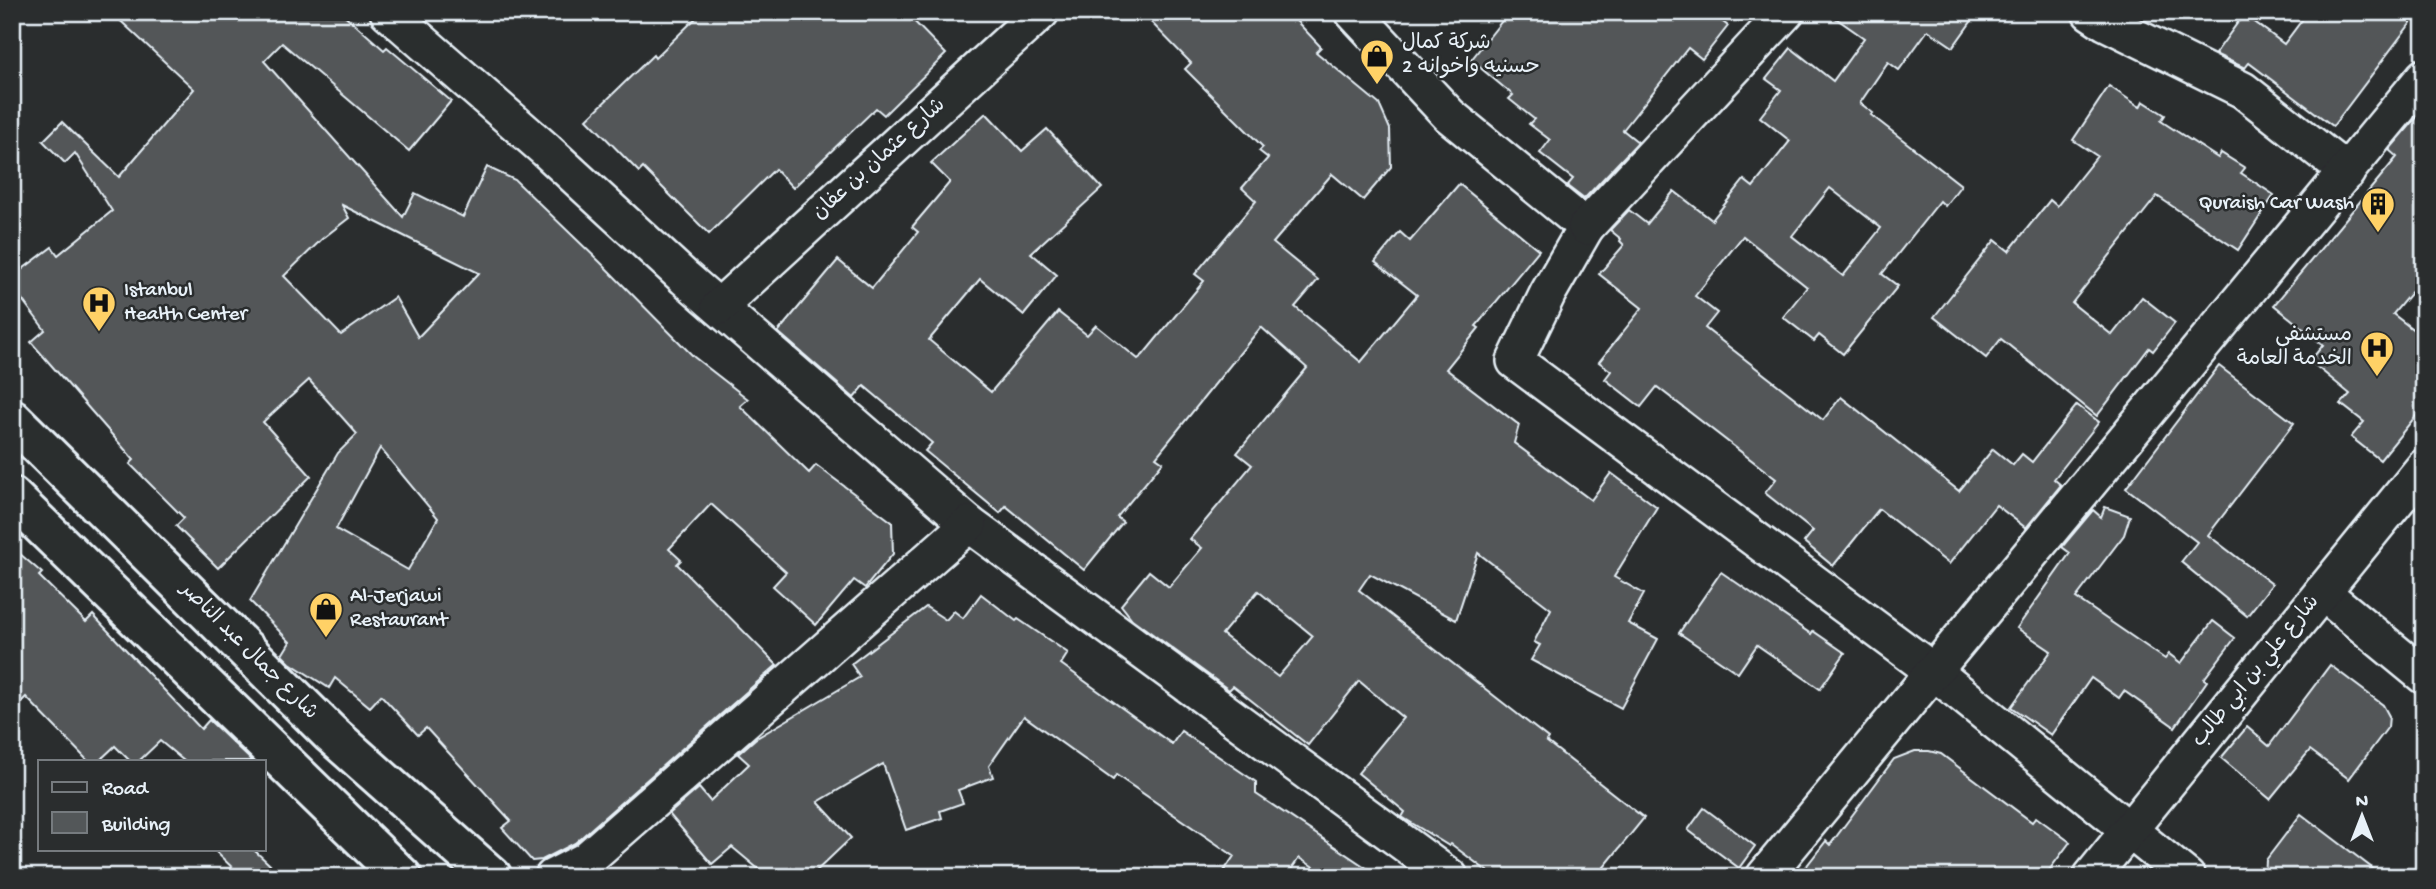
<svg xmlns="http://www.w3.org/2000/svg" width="2436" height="889" viewBox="0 0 2436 889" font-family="'Gochi Hand','Playpen Sans Arabic',sans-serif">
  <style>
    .building { fill: #535759; stroke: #e8f1f8; stroke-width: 2; fill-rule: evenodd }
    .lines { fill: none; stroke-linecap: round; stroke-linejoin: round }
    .minor-casing { stroke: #e8f1f8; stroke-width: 40 }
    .secondary-casing { stroke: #e8f1f8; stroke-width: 44 }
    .minor { stroke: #2a2d2e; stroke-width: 35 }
    .secondary { stroke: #2a2d2e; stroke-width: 38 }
    .labels { text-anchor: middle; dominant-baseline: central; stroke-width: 5; stroke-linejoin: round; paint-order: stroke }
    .poi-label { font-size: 21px; fill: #e8f1f8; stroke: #2a2d2e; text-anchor: start }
    .street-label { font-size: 21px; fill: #e8f1f8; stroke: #2a2d2e }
  </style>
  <rect width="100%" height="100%" fill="#2a2d2e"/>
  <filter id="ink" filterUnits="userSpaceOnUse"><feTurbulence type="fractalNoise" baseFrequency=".0143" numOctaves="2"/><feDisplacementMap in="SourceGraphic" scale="14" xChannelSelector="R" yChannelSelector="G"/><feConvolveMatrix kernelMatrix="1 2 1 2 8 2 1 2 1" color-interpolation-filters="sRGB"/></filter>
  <g filter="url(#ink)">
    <g class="building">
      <path d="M111 12H341L384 50 387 47 451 101 409 151 282 43 264 61 403 217 415 193 463 217 487 167 515 180 600 262 694 357 748 399 740 406 809 473 816 465 892 522 893 554 865 588 854 580 816 625 773 586 786 572 711 504 669 549 681 560 677 564 777 665 575 843 542 860 532 861 502 828 511 821 426 728 418 735 381 695 370 707 335 678 329 688 290 663 282 655 290 642 250 601 338 453 357 434 309 380 263 422 311 476 218 568 176 526 184 518 130 464 134 460 31 342 45 330 12 286V277L52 247 58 255 112 211 75 153 65 163 43 141 62 122 119 177 194 89ZM342 205 426 247 479 273 418 337 395 297 341 335 284 276 322 239 349 218ZM380 448 438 518 408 570 336 529Z"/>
      <path d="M702 12H905L946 54 884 115 876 108 793 188 775 169 709 234 643 168 639 172 587 119 653 55 655 58Z"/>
      <path d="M1141 12H1288L1321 47 1316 52 1379 104 1390 129 1391 167 1363 200 1332 174 1273 243 1318 280 1295 307 1361 362 1417 295 1375 262 1400 232 1410 241 1459 184 1539 250 1476 326 1479 328 1446 369 1519 425 1514 443 1591 500 1611 473 1657 507 1614 577 1644 594 1628 623 1658 639 1621 708 1531 660 1540 645 1534 642 1551 609 1478 553 1456 620 1370 574 1359 590 1548 738 1546 741 1644 818 1596 877H1495L1451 844 1449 846 1402 817 1405 812 1358 773 1403 718 1359 681 1308 745 1233 686 1229 690 1132 619 1121 605 1149 571 1169 587 1202 548 1190 539 1252 465 1237 453 1307 368 1261 327 1156 457 1163 462 1117 517 1123 522 1084 570 1006 506 1000 513 925 451 932 443 864 386 854 398 778 332 838 260 872 288 918 232 912 227 950 182 931 163 986 113 1022 151 1047 129 1102 188 1031 253 1057 275 1024 315 980 279 929 340 991 392 1058 312 1087 335 1096 325 1138 359 1143 355 1204 281 1195 274 1256 201 1242 188 1268 158 1259 151 1263 147 1185 69 1191 63ZM1258 591 1313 636 1278 677 1222 634Z"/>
      <path d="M1509 12H1710L1728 26 1702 59 1688 48 1623 130 1638 142 1584 199 1567 186 1573 179 1540 153 1550 140 1529 124 1534 119 1509 99 1513 95 1471 60Z"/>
      <path d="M1827 12H1978L1953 47 1928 30 1899 70 1888 62 1860 103 1873 113 1871 115 1961 185 1945 206 1940 201 1882 274 1898 286 1843 354 1819 335 1814 341 1783 317 1807 287 1743 236 1695 296 1717 313 1705 328 1823 420 1841 397 1959 491 1993 449 2013 465 2022 454 2032 462 2077 405 2099 422 2054 479 2061 485 2026 528 1996 505 1949 564 1879 509 1833 566 1804 542 1813 531 1765 493 1776 479 1657 387 1641 407 1605 379 1611 371 1599 362 1642 308 1599 274 1624 245 1620 241 1621 239 1610 230 1629 210 1647 224 1674 191 1712 220 1744 180 1753 187 1790 141 1760 117 1781 90 1766 79 1791 48 1833 81 1864 38ZM1830 188 1881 228 1843 276 1792 236Z"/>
      <path d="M2308 12H2419L2333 126 2249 63 2245 68 2215 54 2244 14 2284 44Z"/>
      <path d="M2109 86 2140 107 2143 101 2165 115 2161 121 2218 158 2221 153 2245 168 2241 173 2274 195 2238 250 2157 196 2072 303 2112 335 2142 297 2175 323 2153 351 2149 348 2097 416 2001 339 1986 358 1934 317 1995 240 2009 251 2050 200 2057 206 2097 156 2073 140Z"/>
      <path d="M2424 109V277L2393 314 2424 338V406L2380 460 2351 437 2364 422 2341 404 2350 394 2310 361 2323 345 2274 305 2397 157 2389 150Z"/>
      <path d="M2219 366 2294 423 2208 535 2272 584 2247 616 2181 562 2197 542 2126 488Z"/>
      <path d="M2105 507 2130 516 2124 535 2076 598 2165 659 2169 654 2181 663 2213 621 2235 638 2204 679 2207 681 2175 727 2124 691 2119 698 2091 678 2051 735 2011 707 2051 651 2017 628 2070 553 2062 547 2093 510 2101 517Z"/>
      <path d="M12 547 42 573 39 576 86 622 93 615 201 729 209 720 252 761H184L160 741 139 761H130L115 746 99 761H88L26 697 12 711Z"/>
      <path d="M1721 572 1811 634 1813 631 1845 653 1820 689 1757 645 1738 673 1679 633Z"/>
      <path d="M981 594 1016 621 1018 619 1068 653 1061 664 1172 744 1181 731 1256 782V794L1380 877H1330L1299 858 1286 877H1220L1234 856 1116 775 1113 780 1024 716 989 766 993 777 958 790 963 803 940 811 942 818 906 830 883 764 818 802 851 838 810 877H768L732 847 712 864 669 814 699 788 710 801 749 764 738 754 755 739 860 677 851 664 926 607 946 620 954 611 963 618Z"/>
      <path d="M2330 665 2383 705 2389 716 2388 727 2349 779 2310 750 2270 799 2221 758 2247 727 2269 746Z"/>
      <path d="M1915 751H1929L1941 754 2032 822 2036 817 2070 842 2044 877H1798L1826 841 1830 845 1894 759Z"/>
      <path d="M1704 808 1755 846 1739 868 1688 830Z"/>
      <path d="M2301 814 2384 877H2265L2266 860Z"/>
      <path d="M213 849H253L283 877H242Z"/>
    </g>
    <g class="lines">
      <g class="minor-casing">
        <g id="minor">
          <path d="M388 12 546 150 685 278 969 524 1450 877"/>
          <path d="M1353 12 1449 115 1586 227 1548 293 1515 361 1933 671 2187 877"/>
          <path d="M2090 12 2105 22 2243 90 2347 172"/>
          <path d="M1586 227 1786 12"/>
          <path d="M719 307 1041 12"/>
          <path d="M2322 592 2424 676"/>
          <path d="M553 877 586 860 969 524"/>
          <path d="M1764 877 2424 77"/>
          <path d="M2091 877 2424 467"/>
        </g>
      </g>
      <g class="secondary-casing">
        <g id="secondary">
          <path d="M12 419 331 734 492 877"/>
          <path d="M12 497 402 877"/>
        </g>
      </g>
      <use href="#minor" class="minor"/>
      <use href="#secondary" class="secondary"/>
    </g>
  </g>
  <defs>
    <g id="shop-pin" transform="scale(1.75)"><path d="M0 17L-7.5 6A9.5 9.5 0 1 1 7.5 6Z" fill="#ffd166" stroke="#2a2d2e"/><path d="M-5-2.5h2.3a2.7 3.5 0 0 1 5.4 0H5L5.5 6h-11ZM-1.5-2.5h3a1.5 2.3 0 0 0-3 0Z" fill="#111"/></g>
    <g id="building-pin" transform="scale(1.75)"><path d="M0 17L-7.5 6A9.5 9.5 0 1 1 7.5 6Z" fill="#ffd166" stroke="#2a2d2e"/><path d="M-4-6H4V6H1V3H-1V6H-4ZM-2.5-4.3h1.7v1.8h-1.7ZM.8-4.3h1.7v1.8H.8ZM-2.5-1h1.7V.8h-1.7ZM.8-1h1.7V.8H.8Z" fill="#111"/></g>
    <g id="hospital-pin" transform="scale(1.75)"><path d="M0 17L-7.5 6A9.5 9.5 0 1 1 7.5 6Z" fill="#ffd166" stroke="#2a2d2e"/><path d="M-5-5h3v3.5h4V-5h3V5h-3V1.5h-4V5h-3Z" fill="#111"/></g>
  </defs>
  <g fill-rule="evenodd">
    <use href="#shop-pin" x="1377" y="56"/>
    <use href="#building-pin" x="2378" y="204"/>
    <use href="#hospital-pin" x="99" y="303"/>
    <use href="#hospital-pin" x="2377" y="348"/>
    <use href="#shop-pin" x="326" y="609"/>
  </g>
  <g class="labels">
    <g class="poi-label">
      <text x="1402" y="44">شركة كمال<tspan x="1402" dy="24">حسنيه واخوانه 2</tspan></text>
      <text x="2354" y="204" text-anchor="end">Quraish Car Wash</text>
      <text x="124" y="291">Istanbul<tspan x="124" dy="24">Health Center</tspan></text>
      <text x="2352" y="336" text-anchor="end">مستشفى<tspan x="2352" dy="24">الخدمة العامة</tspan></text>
      <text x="350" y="597">Al-Jerjawi<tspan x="350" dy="24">Restaurant</tspan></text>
    </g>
    <g class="street-label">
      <text transform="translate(880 160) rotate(-42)">شارع عثمان بن عفان</text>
      <text transform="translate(248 652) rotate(45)">شارع جمال عبد الناصر</text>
      <text transform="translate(2257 672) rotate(-51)">شارع علي بن ابي طالب</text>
    </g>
  </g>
  <rect width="2436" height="889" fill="none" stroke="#2a2d2e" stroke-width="42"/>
  <rect x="21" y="21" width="2394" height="847" fill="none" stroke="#e8f1f8" stroke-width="2.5" filter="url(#ink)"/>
  <rect x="38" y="760" width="228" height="91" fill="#2a2d2e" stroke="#767b7f" stroke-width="2"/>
  <rect x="52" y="782" width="35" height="10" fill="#2a2d2e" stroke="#767b7f" stroke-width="2"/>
  <text x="102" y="794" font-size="21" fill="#e8f1f8">Road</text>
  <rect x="52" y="812" width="35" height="21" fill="#535759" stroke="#767b7f" stroke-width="2"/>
  <text x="102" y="830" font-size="21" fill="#e8f1f8">Building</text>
  <g transform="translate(2362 816)" stroke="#2a2d2e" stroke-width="5" paint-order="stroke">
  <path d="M0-5L12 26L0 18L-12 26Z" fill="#e8f1f8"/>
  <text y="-10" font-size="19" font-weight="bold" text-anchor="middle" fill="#e8f1f8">N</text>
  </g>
</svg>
